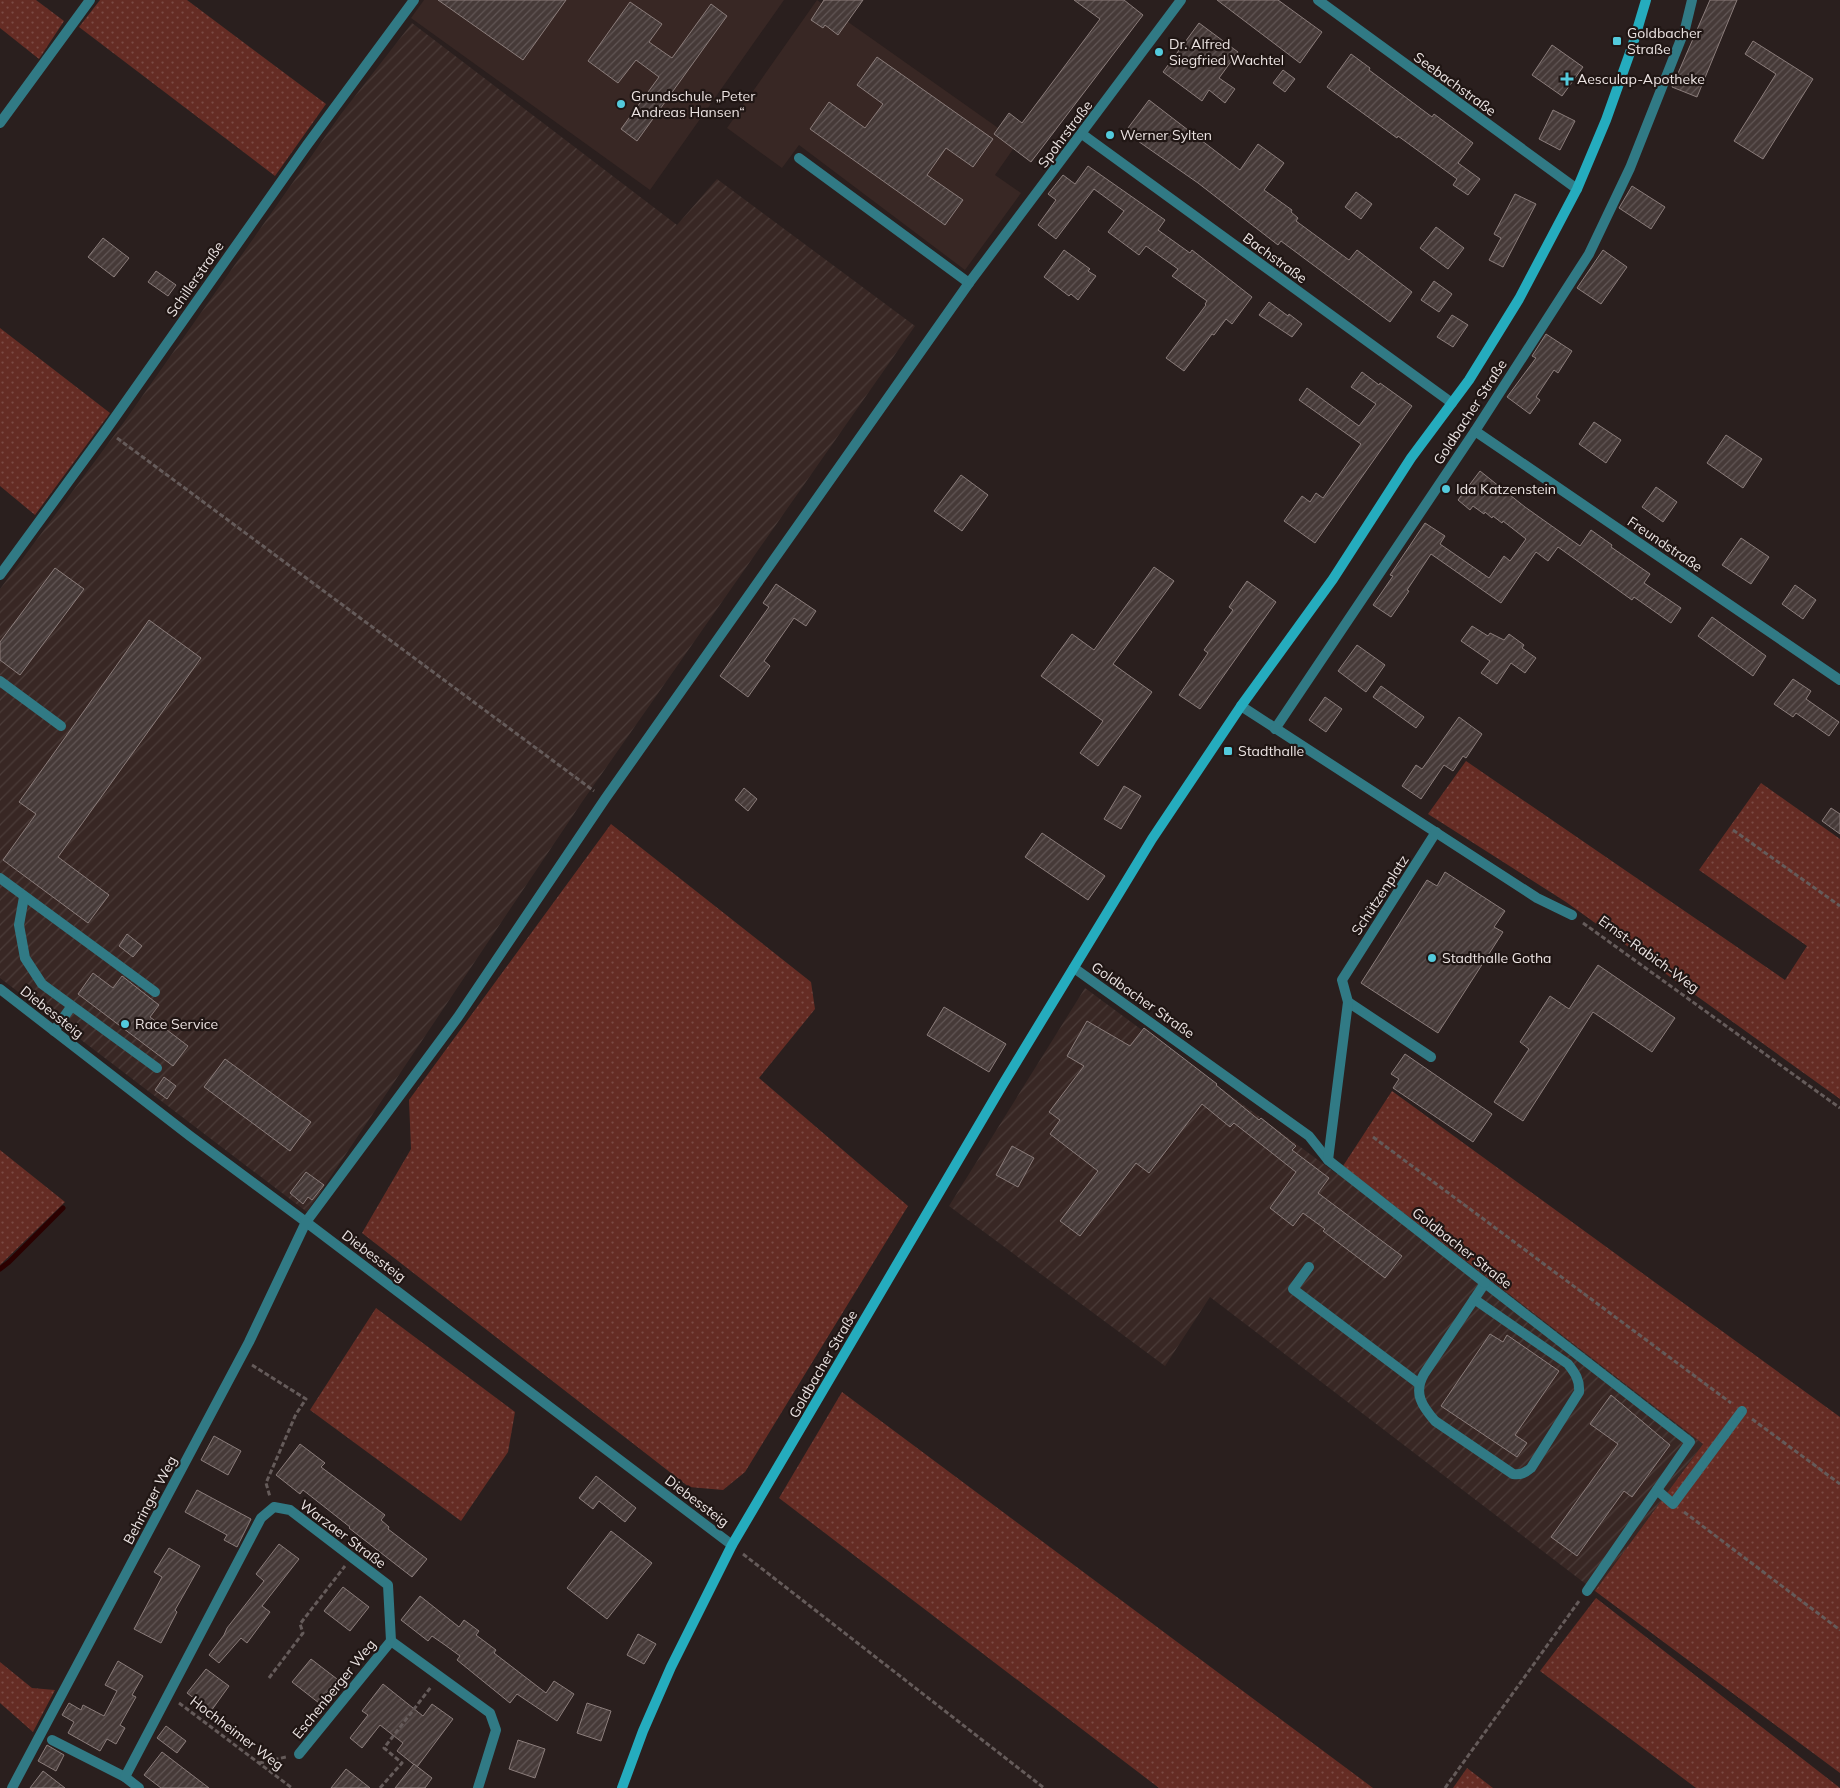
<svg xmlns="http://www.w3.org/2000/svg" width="1840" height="1788" viewBox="0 0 1840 1788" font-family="Mulish,sans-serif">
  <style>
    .built { fill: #382724 }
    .industrial { fill: url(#industrial-furrows) }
    .grass { fill: url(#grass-dots) }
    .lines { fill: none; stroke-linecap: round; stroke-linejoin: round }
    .stream { stroke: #2b0000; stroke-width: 5 }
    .building { fill: url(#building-hatch); stroke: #8b7d7b }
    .path { stroke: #655b5a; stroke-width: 3; stroke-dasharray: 5 2.5; stroke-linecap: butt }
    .service { stroke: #317a85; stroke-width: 10 }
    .minor { stroke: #317a85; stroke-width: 10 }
    .secondary { stroke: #25acbe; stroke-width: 10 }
    .poi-dot { fill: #53cadc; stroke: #201614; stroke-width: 2 }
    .labels { text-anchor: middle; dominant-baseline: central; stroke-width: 4.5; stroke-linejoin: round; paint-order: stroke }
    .poi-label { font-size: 14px; fill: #ece4e3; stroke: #201614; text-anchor: start }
    .street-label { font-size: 14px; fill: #ece4e3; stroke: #201614 }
  </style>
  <defs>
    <pattern id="industrial-furrows" width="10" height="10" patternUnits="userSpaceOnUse" patternTransform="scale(1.25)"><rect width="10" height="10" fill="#382724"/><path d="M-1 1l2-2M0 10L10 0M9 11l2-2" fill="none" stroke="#4b3c39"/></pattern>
    <pattern id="grass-dots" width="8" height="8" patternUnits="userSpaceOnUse" patternTransform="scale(1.25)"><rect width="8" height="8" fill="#652c24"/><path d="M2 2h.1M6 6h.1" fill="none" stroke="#7b4a44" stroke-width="1.8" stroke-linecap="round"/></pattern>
    <pattern id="building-hatch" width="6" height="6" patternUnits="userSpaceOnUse" patternTransform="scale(1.25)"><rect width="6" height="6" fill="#463a38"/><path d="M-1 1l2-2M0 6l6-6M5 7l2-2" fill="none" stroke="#615655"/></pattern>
  </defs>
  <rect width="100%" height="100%" fill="#2a1f1e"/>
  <g class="built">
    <path d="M424 0H784L650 190 411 18Z"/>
    <path d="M817 0 1018 142 995 175 1021 193 965 270 799 145 782 168 727 128Z"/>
  </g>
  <g class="industrial">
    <path d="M412 23 677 225 717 179 915 326 582 802 307 1212 0 978V589L124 422 341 114Z"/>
    <path d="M1085 988 1337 1174 1343 1166 1703 1444 1595 1591 1210 1297 1165 1366 949 1206Z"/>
  </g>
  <g class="grass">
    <path d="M0 0H36L64 21 39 59 0 28Z"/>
    <path d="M100 0H187L326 104 275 176 79 27Z"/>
    <path d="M0 328 110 413 35 515 0 486Z"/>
    <path d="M1466 761 1785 980 1807 946 1699 870 1761 783 1840 839V1099L1566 902 1428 814Z"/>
    <path d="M611 824 811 982 815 1009 759 1078 908 1206 745 1472 723 1490 689 1487 362 1233 411 1149 409 1100Z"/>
    <path d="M1392 1091 1840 1417V1773L1595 1591 1703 1444 1343 1166Z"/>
    <path d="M0 1150 65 1202 0 1265Z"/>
    <path d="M376 1308 515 1412 508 1452 461 1521 310 1410Z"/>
    <path d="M842 1392 1373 1788H1159L779 1498Z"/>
    <path d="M1596 1598 1840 1788H1696L1540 1671Z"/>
    <path d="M0 1662 32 1688 55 1690 33 1732 0 1703Z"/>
    <path d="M1467 1768 1493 1788H1453Z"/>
  </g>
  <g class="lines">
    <path class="stream" d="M0 1269 9 1262 63 1208"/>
  </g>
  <g class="building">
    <path d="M438 0H566L523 60Z"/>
    <path d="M824 0H863L838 35 825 25 823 28 811 20Z"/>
    <path d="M1074 0H1124L1143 15 1031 162 994 134 1009 113 1022 123 1100 19Z"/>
    <path d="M1217 0H1278L1322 32 1300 63Z"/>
    <path d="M1710 0H1737L1697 97 1672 87Z"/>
    <path d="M630 2 662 24 649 42 672 58 711 4 727 16 637 141 621 129 659 77 636 60 618 83 588 61Z"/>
    <path d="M1199 23 1238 52 1219 78 1235 89 1225 103 1209 90 1202 101 1163 72Z"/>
    <path d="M1753 41 1813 79 1763 159 1734 141 1776 74 1745 54Z"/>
    <path d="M1552 45 1583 67 1562 96 1532 75Z"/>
    <path d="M1351 54 1370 68 1369 70 1432 117 1434 114 1473 143 1458 163 1480 179 1468 195 1453 185 1457 179 1398 136 1397 138 1327 87Z"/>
    <path d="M877 57 993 139 973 167 946 148 927 175 963 200 945 225 810 129 829 102 865 128 883 104 857 85Z"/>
    <path d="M1283 70 1295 79 1285 92 1273 83Z"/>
    <path d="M1149 100 1240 170 1258 144 1284 163 1264 190 1292 210 1291 212 1298 218 1296 221 1349 260 1357 250 1412 292 1390 322 1281 241 1278 245 1198 183 1125 132Z"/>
    <path d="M1553 110 1575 121 1560 150 1539 139Z"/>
    <path d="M1088 166 1165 220 1158 230 1190 253 1192 250 1252 297 1232 324 1226 319 1214 335 1212 334 1184 371 1166 358 1206 305 1205 304 1207 301 1172 276 1178 269 1146 246 1139 255 1108 232 1124 211 1094 189 1056 239 1038 225 1056 200 1048 194 1063 175 1075 184Z"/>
    <path d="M1632 186 1665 207 1651 229 1619 208Z"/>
    <path d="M1356 192 1372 204 1361 219 1345 207Z"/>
    <path d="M1515 194 1536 204 1503 267 1489 260 1501 238 1494 234Z"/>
    <path d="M1436 227 1464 248 1448 269 1420 248Z"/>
    <path d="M103 238 129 258 114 277 88 257Z"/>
    <path d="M1064 250 1090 269 1088 271 1096 276 1078 300 1071 294 1069 296 1044 277Z"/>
    <path d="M1603 250 1627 267 1601 304 1577 288Z"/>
    <path d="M156 271 176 285 168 296 148 282Z"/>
    <path d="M1434 281 1452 294 1439 312 1421 300Z"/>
    <path d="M1269 302 1288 316 1289 314 1302 324 1292 337 1259 315Z"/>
    <path d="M1452 315 1468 325 1453 347 1437 337Z"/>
    <path d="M1546 334 1572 351 1558 373 1554 370 1536 397 1540 400 1530 414 1507 397 1536 358 1532 356Z"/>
    <path d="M1362 372 1379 385 1380 383 1412 406 1315 543 1284 521 1302 496 1310 502 1316 493 1323 498 1361 444 1299 400 1307 388 1359 426 1376 404 1351 387Z"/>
    <path d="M1594 422 1621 440 1606 463 1579 444Z"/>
    <path d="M1726 435 1762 459 1743 488 1707 463Z"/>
    <path d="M1480 471 1525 507 1580 546 1591 530 1612 545 1611 547 1650 574 1644 583 1681 608 1671 623 1634 597 1632 600 1558 547 1548 561 1536 552 1501 603 1431 554 1407 590 1409 591 1391 617 1373 605 1393 576 1390 575 1425 523 1445 536 1440 544 1489 578 1504 556 1510 561 1526 539 1503 521 1502 523 1493 516 1492 518 1485 512 1484 514 1473 506 1470 510 1458 500Z"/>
    <path d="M961 475 988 495 962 531 934 511Z"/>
    <path d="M1656 487 1677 502 1663 522 1642 507Z"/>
    <path d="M1741 538 1769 557 1751 584 1722 565Z"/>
    <path d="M1154 567 1174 581 1113 664 1152 692 1098 766 1080 753 1103 721 1041 676 1072 634 1094 650Z"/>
    <path d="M55 568 84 589 20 675 0 660V642Z"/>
    <path d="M1247 581 1276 602 1200 709 1179 695 1208 653 1204 650 1233 610 1229 607Z"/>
    <path d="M776 584 816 611 806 626 794 618 764 661 770 666 748 697 720 676 769 607 763 603Z"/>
    <path d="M1795 585 1816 600 1803 619 1782 604Z"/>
    <path d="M1712 617 1766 656 1753 676 1698 636Z"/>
    <path d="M149 620 201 658 58 857 109 895 88 923 3 860 36 814 19 802Z"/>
    <path d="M1472 626 1488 636 1490 633 1504 640 1509 634 1524 645 1522 648 1536 658 1525 673 1511 663 1497 684 1481 673 1490 661 1461 641Z"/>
    <path d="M1357 645 1385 665 1366 692 1338 671Z"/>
    <path d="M1793 679 1811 691 1806 699 1839 722 1829 736 1796 713 1793 717 1774 704Z"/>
    <path d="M1381 686 1424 717 1416 728 1373 697Z"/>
    <path d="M1325 697 1342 709 1326 732 1309 720Z"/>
    <path d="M1459 717 1482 734 1466 758 1463 756 1453 771 1444 765 1421 799 1402 786 1416 765 1422 769Z"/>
    <path d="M1124 786 1141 796 1121 829 1104 819Z"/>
    <path d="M744 788 757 799 748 811 735 800Z"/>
    <path d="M1831 808 1840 814V834L1822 821Z"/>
    <path d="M1042 833 1105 876 1088 900 1025 857Z"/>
    <path d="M1445 872 1505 911 1494 927 1503 932 1438 1033 1361 983 1427 880 1437 886Z"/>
    <path d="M127 934 142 946 133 957 119 946Z"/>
    <path d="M1598 965 1675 1018 1652 1052 1593 1012 1523 1121 1494 1102 1529 1049 1520 1042 1550 996 1569 1009Z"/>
    <path d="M93 973 113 988 122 976 159 1005 150 1017 188 1046 173 1066 78 994Z"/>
    <path d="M944 1007 1006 1044 989 1072 927 1035Z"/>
    <path d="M1087 1021 1130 1046 1144 1028 1217 1084 1216 1085 1259 1120 1261 1118 1296 1146 1292 1150 1329 1178 1318 1193 1402 1256 1385 1278 1323 1231 1325 1229 1303 1213 1293 1226 1270 1208 1296 1172 1234 1123 1230 1127 1202 1104 1149 1173 1136 1163 1080 1236 1060 1221 1098 1171 1050 1134 1060 1120 1049 1112 1084 1066 1067 1056Z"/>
    <path d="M1405 1054 1492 1114 1473 1142 1393 1088 1399 1079 1391 1074Z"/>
    <path d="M225 1059 311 1122 290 1151 204 1087Z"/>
    <path d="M164 1077 176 1086 167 1099 155 1090Z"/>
    <path d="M1012 1146 1034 1158 1018 1187 996 1175Z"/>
    <path d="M306 1172 324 1185 312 1200 308 1197 303 1204 290 1193Z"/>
    <path d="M1490 1334 1503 1342 1507 1335 1559 1371 1515 1435 1527 1443 1517 1457 1441 1406Z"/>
    <path d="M1611 1395 1670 1445 1632 1497 1624 1491 1577 1556 1551 1537 1618 1444 1590 1424Z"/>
    <path d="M214 1436 241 1451 228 1475 201 1460Z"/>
    <path d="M300 1444 325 1463 321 1467 385 1515 381 1520 389 1527 388 1529 427 1559 412 1577 349 1528 350 1527 303 1490 300 1494 276 1475Z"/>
    <path d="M596 1476 636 1508 625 1522 599 1501 593 1509 579 1498Z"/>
    <path d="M197 1490 251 1519 237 1547 224 1540 227 1535 185 1512Z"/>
    <path d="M611 1531 652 1563 607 1619 567 1588Z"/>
    <path d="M279 1544 299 1559 262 1606 270 1612 247 1643 241 1638 219 1663 209 1655 224 1635 227 1628 264 1581 256 1574Z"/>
    <path d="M169 1548 200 1566 175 1610 177 1612 161 1643 134 1629 162 1577 154 1572Z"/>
    <path d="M343 1587 369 1607 350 1631 324 1611Z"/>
    <path d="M420 1596 459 1627 464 1620 479 1631 476 1635 496 1650 494 1653 546 1693 554 1681 574 1694 557 1721 517 1694 510 1703 457 1660 460 1656 445 1645 432 1636 428 1641 401 1620Z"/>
    <path d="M638 1634 656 1644 644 1664 627 1655Z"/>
    <path d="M311 1659 337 1679 319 1703 292 1682Z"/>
    <path d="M118 1661 143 1676 132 1695 136 1697 120 1725 125 1728 116 1744 107 1739 100 1751 68 1733 74 1722 62 1715 69 1703 81 1710 83 1705 104 1716 117 1691 105 1685Z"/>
    <path d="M206 1669 229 1686 211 1711 187 1693Z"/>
    <path d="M383 1684 423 1716 432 1704 453 1719 417 1767 397 1751 403 1743 380 1725 362 1748 350 1738 368 1715 362 1711Z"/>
    <path d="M587 1703 611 1711 601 1741 577 1733Z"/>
    <path d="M166 1726 186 1741 177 1753 157 1738Z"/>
    <path d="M518 1740 545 1749 535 1778 509 1769Z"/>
    <path d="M47 1745 64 1755 56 1771 38 1761Z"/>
    <path d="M162 1752 209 1788H161L144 1775Z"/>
    <path d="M414 1764 432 1778 425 1788H395Z"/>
    <path d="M346 1769 370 1788H331Z"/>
    <path d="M43 1771 65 1788H30Z"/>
  </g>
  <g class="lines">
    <g class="path">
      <path d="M117 438 594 791"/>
      <path d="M1733 830 1840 906"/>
      <path d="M1583 923 1840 1108"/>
      <path d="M1373 1137 1731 1403"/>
      <path d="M252 1365 306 1399 296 1414 266 1483 270 1497"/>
      <path d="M1752 1419 1840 1484"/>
      <path d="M1684 1512 1840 1630"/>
      <path d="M743 1554 1044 1788"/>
      <path d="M269 1678 303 1633 300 1624 345 1566"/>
      <path d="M179 1703 292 1788"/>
      <path d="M259 1763 286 1757"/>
      <path d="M380 1788 402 1763 384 1748 431 1687"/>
      <path d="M1445 1788 1579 1601"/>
    </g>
    <g class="service">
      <path d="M0 123 90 0"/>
      <path d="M0 575 106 430 307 145 414 0"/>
      <path d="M0 681 61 726"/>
      <path d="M0 878 155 992"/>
      <path d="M24 897 19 925 25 958 42 984 157 1068"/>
      <path d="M0 989 190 1136 306 1222 458 1017 605 799 969 283 799 158"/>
      <path d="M1348 1002 1431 1057"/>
      <path d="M54 1031 71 1007"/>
      <path d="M1309 1267 1293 1289 1418 1383"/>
      <path d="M1474 1299 1568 1364C1575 1373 1580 1380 1579 1392L1531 1468C1525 1473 1521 1475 1513 1474L1435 1421C1422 1406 1413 1393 1424 1374L1485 1283 1690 1442 1587 1591"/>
      <path d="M1657 1490 1673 1504 1742 1411"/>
    </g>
    <g class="minor">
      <path d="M1318 0 1577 189"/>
      <path d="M1082 134 1452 403"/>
      <path d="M969 283 1181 0"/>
      <path d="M1475 431 1840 680"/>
      <path d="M1241 706 1537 898 1572 915"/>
      <path d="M1275 729 1475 431 1589 254 1630 168 1685 29 1692 0"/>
      <path d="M1074 968 1309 1136 1328 1160 1485 1283"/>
      <path d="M1328 1160 1348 1002 1342 980 1436 832"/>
      <path d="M52 1740 125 1777 139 1788"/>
      <path d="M299 1754 391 1641"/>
      <path d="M125 1777 261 1518 274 1507 290 1510 388 1585 391 1641 490 1713 496 1730 478 1788"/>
      <path d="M12 1788 249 1342 306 1222 732 1545"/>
    </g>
    <path class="secondary" d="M622 1788 643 1731 671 1667 732 1545 1003 1084 1152 839 1241 706 1333 579 1411 458 1469 380 1519 299 1577 189 1606 120 1632 47 1646 0"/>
  </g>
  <g class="poi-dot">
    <rect x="1612" y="36" width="10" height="10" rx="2.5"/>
    <circle cx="1159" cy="52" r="5"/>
    <path d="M1564.5 71.5h5v5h5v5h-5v5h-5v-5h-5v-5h5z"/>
    <circle cx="621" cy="104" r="5"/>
    <circle cx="1110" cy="135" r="5"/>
    <circle cx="1446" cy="489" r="5"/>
    <rect x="1223" y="746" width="10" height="10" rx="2.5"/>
    <circle cx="1432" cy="958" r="5"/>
    <circle cx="125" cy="1024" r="5"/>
  </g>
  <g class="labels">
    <g class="poi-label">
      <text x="1627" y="33">Goldbacher<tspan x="1627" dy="16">Straße</tspan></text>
      <text x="1169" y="44">Dr. Alfred<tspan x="1169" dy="16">Siegfried Wachtel</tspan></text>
      <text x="1577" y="79">Aesculap-Apotheke</text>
      <text x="631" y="96">Grundschule „Peter<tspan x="631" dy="16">Andreas Hansen“</tspan></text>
      <text x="1120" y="135">Werner Sylten</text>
      <text x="1456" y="489">Ida Katzenstein</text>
      <text x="1238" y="751">Stadthalle</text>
      <text x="1442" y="958">Stadthalle Gotha</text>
      <text x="135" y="1024">Race Service</text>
    </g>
    <g class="street-label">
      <text transform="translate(1455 84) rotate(36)">Seebachstraße</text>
      <text transform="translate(1065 134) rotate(-53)">Spohrstraße</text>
      <text transform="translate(1275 258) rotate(36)">Bachstraße</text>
      <text transform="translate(195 279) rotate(-55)">Schillerstraße</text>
      <text transform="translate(1470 412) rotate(-57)">Goldbacher Straße</text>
      <text transform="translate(1665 544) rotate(34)">Freundstraße</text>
      <text transform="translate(1380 895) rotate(-57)">Schützenplatz</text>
      <text transform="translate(1649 954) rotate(36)">Ernst-Rabich-Weg</text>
      <text transform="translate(1143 1000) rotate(35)">Goldbacher Straße</text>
      <text transform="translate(52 1012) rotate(38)">Diebessteig</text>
      <text transform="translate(1462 1248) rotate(38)">Goldbacher Straße</text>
      <text transform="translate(374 1256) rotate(37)">Diebessteig</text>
      <text transform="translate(823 1364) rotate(-60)">Goldbacher Straße</text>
      <text transform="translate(150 1500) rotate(-62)">Behringer Weg</text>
      <text transform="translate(697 1501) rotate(37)">Diebessteig</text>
      <text transform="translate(343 1534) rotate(37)">Warzaer Straße</text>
      <text transform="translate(334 1689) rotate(-51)">Eschenberger Weg</text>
      <text transform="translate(237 1733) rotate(37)">Hochheimer Weg</text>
    </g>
  </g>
</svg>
